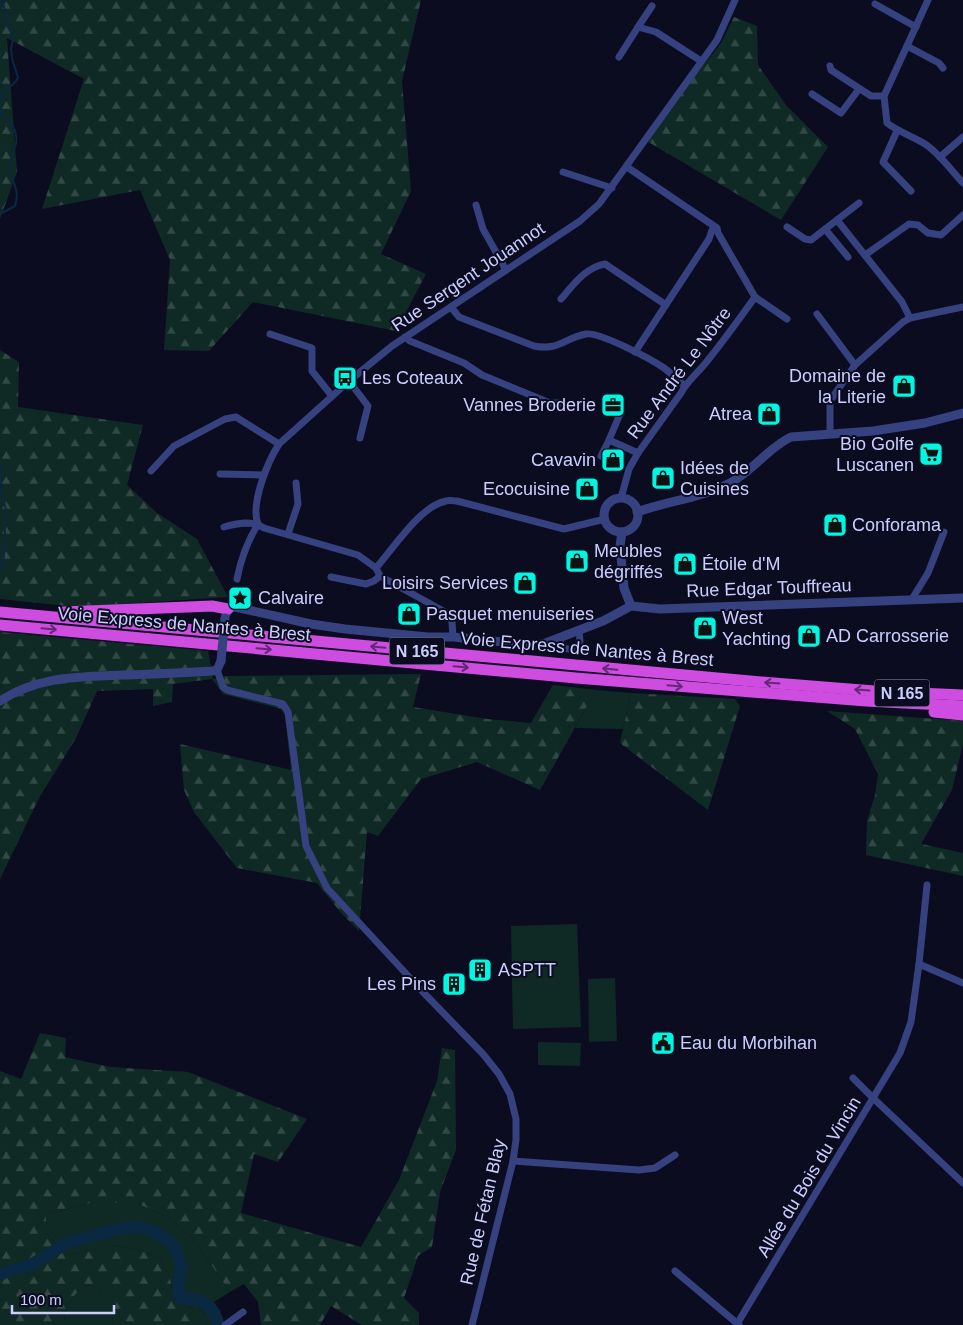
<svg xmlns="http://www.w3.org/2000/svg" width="963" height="1325" viewBox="0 0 963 1325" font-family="Arial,sans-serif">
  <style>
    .green { fill: #0f2a24 }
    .forest { fill: url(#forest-firs) }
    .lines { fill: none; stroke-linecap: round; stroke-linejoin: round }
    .stream { stroke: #0a2841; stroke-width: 2 }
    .river { stroke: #0a2841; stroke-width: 12 }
    .minor { stroke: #364180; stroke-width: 7 }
    .tertiary { stroke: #364180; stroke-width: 9 }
    .trunk { stroke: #ce4ce0; stroke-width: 11 }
    .tertiary-bridge { stroke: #364180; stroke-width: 9 }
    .oneway { stroke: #632976 }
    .labels { text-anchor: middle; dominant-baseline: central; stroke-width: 4; stroke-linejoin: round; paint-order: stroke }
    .shield { fill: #0c0c20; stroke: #9294bc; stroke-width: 1 }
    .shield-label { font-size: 16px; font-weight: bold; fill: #cbceff }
    .street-label { font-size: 18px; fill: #cbceff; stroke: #0c0c20 }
    .poi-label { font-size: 18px; fill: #cbceff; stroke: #0c0c20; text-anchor: start }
  </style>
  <defs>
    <pattern id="forest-firs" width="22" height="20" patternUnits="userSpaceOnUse" patternTransform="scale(1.25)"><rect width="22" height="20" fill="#0f2a24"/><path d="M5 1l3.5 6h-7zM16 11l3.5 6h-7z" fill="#314845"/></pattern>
  </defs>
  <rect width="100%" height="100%" fill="#0c0c20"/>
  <g class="green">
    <path d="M596 690 631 693 623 729 575 728Z"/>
    <path d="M577 924 581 1027 513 1029 511 926Z"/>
    <path d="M615 978 617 1041 589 1042 588 979Z"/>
    <path d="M538 1042 581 1043 580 1066 538 1065Z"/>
    <path d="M91 1203H136L172 1219 195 1241 230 1292 214 1302 221 1312 222 1325H206L207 1319 202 1310 188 1307 173 1297 170 1277 162 1260 142 1251 111 1245 66 1256 46 1233V1214Z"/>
    <path d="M89 1285 120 1295 113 1313 112 1325H64C65 1304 71 1295 89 1285Z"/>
  </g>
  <g class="forest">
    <path d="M0 0H421L402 81 411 191 381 254 426 274 396 331 253 302 209 351 164 350 170 260 140 190 42 209 84 79 7 38 17 172 0 219Z"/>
    <path d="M734 17 757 26 758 65 786 105 828 147 781 220 645 140 721 43Z"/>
    <path d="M0 350 19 362 18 407 143 425 127 485 157 513 197 539 228 597 76 607 0 599Z"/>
    <path d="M0 632 208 651 213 679 225 676 421 674 413 707 487 719 531 723 553 685 596 690 540 790 477 762 421 779 378 836 367 832 359 931 342 914 317 883 237 868 194 812 184 790 180 744 291 770 285 716 281 709 223 694 212 679 173 684 172 702 153 706V689L97 691 76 738 39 798 0 879Z"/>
    <path d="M631 693 735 699 740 706 708 810 620 743Z"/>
    <path d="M827 711 963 721V744L952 790 921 844 963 853V876L866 855 867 821 875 795 878 774 855 729Z"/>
    <path d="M40 1033 66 1038 65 1057 110 1067 188 1072 307 1119 278 1162 254 1154 241 1213 361 1247 399 1180 437 1081 442 1048 455 1050 456 1150 440 1192 432 1247 418 1256 404 1298 419 1313V1325H362L331 1306 320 1325H261L258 1302 244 1284 230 1292 195 1241 172 1219 136 1203H91L46 1214V1233L66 1256 111 1245 142 1251 162 1260 170 1277 173 1297 188 1307 202 1310 207 1319 206 1325H112L113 1313 119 1295 89 1285C71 1295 65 1304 64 1325H0V1071L21 1079Z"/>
  </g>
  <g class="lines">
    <g class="stream">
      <path d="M0 102C3 88 12 89 18 78L12 58 11 49 13 39 2 0"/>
      <path d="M0 109C2 119 12 122 15 131 20 145 10 153 10 165 10 183 21 187 15 206L0 214"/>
      <path d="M0 464 1 490 6 510 3 572"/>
    </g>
    <path class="river" d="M0 1275 6 1272 29 1266 67 1243 123 1228 138 1227 153 1231 171 1243 177 1252 181 1265 178 1293 182 1299C187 1300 193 1299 198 1300 207 1303 218 1315 218 1325"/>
    <g class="minor">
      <path d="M928 0 884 96 887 123C899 132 912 136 925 144 939 153 951 170 963 183"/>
      <path d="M875 4 916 27"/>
      <path d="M652 6 638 27 656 32 701 61"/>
      <path d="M907 46 939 63 943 68"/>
      <path d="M619 57 638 27"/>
      <path d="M830 66 831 70 871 96H884"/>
      <path d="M812 94 841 113 859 89"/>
      <path d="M897 131 883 162 911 191"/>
      <path d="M940 157 963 137"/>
      <path d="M627 167 717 228 718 233 755 297 787 319"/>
      <path d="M563 172 612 188"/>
      <path d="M476 205 483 229 506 270"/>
      <path d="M837 220 902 302 910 318"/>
      <path d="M787 227 805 239 811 240 859 203"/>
      <path d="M825 229 848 257"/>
      <path d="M865 255 909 224 918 225 928 233 941 235 963 215"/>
      <path d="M561 299C573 285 586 267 605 264L666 305"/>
      <path d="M451 307 459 317 534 346C559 351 564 338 586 334 600 332 651 359 664 368 671 373 678 380 685 386"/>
      <path d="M817 314 855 365"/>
      <path d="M270 334 312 348V371L332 396"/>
      <path d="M405 337 410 341 464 363 482 375 550 403H561"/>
      <path d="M635 352 709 239 712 230"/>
      <path d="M349 381 368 406 360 438"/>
      <path d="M620 414 609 440 638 453"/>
      <path d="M830 434V401L855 365 903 322 910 318 963 307"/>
      <path d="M601 456 609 440"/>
      <path d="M151 471 174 446 225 419 236 417 279 444"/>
      <path d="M220 474 263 475"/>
      <path d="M621 498 629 469 638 453 681 393C687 381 700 371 708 360 725 339 740 318 755 297"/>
      <path d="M224 527C237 523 252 520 264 528L358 555 376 568 380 576 445 612 452 622 453 637"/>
      <path d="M288 534 298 504 296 483"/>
      <path d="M376 568C393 549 420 506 446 501 449 500 454 501 457 501L564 529 605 519"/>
      <path d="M331 577 366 584 374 581 380 576"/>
      <path d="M237 579C241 558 247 542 258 524 250 504 268 461 279 444L349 381 392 346 580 221 599 204 717 40 735 0"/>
      <path d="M912 599 928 573 944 532"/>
      <path d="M558 638C563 648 566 652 577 647L580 641 579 630"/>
      <path d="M217 670 223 687 227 690 283 704 288 712 306 846 327 888 423 992 483 1054 499 1074 510 1094 516 1119V1140L513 1161 472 1325"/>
      <path d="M919 964 927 885"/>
      <path d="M853 1078 873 1098 900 1053 911 1022 919 964 963 983"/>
      <path d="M513 1161 639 1170 655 1168 675 1155"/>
      <path d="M675 1271 739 1325"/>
      <path d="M737 1324 873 1098 963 1183"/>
      <path d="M225 1325 243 1312"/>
    </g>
    <g class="tertiary">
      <circle cx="621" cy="515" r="17"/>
      <path d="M637 512C668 501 701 498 730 483 753 471 769 447 791 437L873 431 925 423 963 413"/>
      <path d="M622 532 620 546 624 588 631 606"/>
      <path d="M226 614 228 609 235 607 311 624 345 629 428 637H453L531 645 543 644 603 621 631 606 660 609 963 598"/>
      <path d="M0 701C38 676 79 677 123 675 152 674 182 673 212 671L217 670 221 661"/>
    </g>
    <g class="trunk">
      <path d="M0 612 761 682 874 691 963 695"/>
      <path d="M63 612 212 606 228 609"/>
      <path d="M0 625 576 678 866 701 963 706"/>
      <path d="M934 712 963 715"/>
    </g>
    <path class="tertiary-bridge" d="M221 661 225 618"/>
  </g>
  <defs><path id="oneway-shaft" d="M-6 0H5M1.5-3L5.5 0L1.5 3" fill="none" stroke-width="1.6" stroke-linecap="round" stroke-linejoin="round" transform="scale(1.25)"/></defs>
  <g class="oneway">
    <use href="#oneway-shaft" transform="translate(49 629) rotate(5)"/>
    <use href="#oneway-shaft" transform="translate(378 647) rotate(-175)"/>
    <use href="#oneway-shaft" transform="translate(264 649) rotate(5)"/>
    <use href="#oneway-shaft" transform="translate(461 667) rotate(5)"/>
    <use href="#oneway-shaft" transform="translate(610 669) rotate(-175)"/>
    <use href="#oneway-shaft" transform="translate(772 683) rotate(-176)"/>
    <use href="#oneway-shaft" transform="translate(675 686) rotate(5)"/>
    <use href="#oneway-shaft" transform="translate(862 690) rotate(-176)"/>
  </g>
  <defs>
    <g id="bus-square" transform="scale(1.25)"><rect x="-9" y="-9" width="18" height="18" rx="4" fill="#00f6e1" stroke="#0c0c20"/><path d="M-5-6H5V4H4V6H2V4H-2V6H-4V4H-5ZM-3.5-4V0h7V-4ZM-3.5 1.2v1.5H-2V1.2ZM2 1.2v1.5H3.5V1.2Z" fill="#111"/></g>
    <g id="shop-square" transform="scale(1.25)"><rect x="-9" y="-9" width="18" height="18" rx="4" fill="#00f6e1" stroke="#0c0c20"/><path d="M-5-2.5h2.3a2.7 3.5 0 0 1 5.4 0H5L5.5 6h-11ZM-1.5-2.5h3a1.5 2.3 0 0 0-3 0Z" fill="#111"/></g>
    <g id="office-square" transform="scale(1.25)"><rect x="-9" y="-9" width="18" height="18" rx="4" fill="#00f6e1" stroke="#0c0c20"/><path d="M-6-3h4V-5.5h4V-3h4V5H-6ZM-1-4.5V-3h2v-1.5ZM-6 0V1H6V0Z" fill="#111"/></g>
    <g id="supermarket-square" transform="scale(1.25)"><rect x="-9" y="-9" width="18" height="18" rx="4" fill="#00f6e1" stroke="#0c0c20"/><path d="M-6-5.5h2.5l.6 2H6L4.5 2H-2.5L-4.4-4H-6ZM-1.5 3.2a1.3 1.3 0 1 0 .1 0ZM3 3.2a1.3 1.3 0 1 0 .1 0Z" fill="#111"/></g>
    <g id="sight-square" transform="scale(1.25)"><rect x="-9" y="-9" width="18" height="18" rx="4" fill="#00f6e1" stroke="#0c0c20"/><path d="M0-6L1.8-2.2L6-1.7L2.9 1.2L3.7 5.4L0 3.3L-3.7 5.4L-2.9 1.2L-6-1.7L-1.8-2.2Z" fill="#111"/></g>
    <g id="building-square" transform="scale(1.25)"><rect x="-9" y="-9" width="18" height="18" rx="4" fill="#00f6e1" stroke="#0c0c20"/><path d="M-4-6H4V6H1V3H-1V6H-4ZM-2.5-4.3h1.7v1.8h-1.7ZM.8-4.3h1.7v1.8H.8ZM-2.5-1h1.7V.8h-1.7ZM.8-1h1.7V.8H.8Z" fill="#111"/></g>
    <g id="civic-square" transform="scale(1.25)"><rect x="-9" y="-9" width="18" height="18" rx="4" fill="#00f6e1" stroke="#0c0c20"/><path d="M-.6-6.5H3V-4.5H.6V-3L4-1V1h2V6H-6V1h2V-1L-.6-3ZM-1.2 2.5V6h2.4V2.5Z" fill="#111"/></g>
  </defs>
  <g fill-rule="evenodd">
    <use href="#bus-square" x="345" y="378"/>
    <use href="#shop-square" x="904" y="386"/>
    <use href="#office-square" x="613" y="405"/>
    <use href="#shop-square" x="769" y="414"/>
    <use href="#supermarket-square" x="931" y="454"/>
    <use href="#shop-square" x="613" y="460"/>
    <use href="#shop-square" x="663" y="478"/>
    <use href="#shop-square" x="587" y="489"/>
    <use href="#shop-square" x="835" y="525"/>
    <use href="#shop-square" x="577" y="561"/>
    <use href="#shop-square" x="685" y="564"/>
    <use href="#shop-square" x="525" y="583"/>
    <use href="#sight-square" x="240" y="598"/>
    <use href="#shop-square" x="409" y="614"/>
    <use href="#shop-square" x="705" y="628"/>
    <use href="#shop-square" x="809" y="636"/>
    <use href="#building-square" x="480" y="970"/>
    <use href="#building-square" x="454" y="984"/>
    <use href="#civic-square" x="663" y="1043"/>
  </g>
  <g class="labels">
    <g class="shield">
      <rect x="389.5" y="637.5" width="55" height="27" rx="4"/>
      <rect x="874.5" y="679.5" width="55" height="27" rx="4"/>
    </g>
    <g class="shield-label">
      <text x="417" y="651">N 165</text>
      <text x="902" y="693">N 165</text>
    </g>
    <g class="street-label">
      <text transform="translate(468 277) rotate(-34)">Rue Sergent Jouannot</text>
      <text transform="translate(679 373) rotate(-53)">Rue André Le Nôtre</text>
      <text transform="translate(769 588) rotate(-2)">Rue Edgar Touffreau</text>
      <text transform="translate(184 624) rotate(5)">Voie Express de Nantes à Brest</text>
      <text transform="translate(587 649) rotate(5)">Voie Express de Nantes à Brest</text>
      <text transform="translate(809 1177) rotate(-59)">Allée du Bois du Vincin</text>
      <text transform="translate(483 1212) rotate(-77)">Rue de Fétan Blay</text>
    </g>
    <g class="poi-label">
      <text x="886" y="376" text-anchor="end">Domaine de<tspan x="886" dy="21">la Literie</tspan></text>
      <text x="362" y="378">Les Coteaux</text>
      <text x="596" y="405" text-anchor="end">Vannes Broderie</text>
      <text x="752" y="414" text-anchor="end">Atrea</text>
      <text x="914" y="444" text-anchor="end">Bio Golfe<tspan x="914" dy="21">Luscanen</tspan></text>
      <text x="596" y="460" text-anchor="end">Cavavin</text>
      <text x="680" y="468">Idées de<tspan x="680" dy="21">Cuisines</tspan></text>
      <text x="570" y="489" text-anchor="end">Ecocuisine</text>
      <text x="852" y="525">Conforama</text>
      <text x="594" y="551">Meubles<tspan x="594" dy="21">dégriffés</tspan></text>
      <text x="702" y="564">Étoile d'M</text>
      <text x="508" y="583" text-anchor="end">Loisirs Services</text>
      <text x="258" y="598">Calvaire</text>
      <text x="426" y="614">Pasquet menuiseries</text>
      <text x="722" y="618">West<tspan x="722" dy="21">Yachting</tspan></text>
      <text x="826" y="636">AD Carrosserie</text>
      <text x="498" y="970">ASPTT</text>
      <text x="436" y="984" text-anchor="end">Les Pins</text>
      <text x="680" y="1043">Eau du Morbihan</text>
    </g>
  </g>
  <path d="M12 1305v8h102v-8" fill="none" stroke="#cbceff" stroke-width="2.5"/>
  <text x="20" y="1305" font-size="15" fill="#cbceff" stroke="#0c0c20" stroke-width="4" paint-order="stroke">100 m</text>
</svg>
